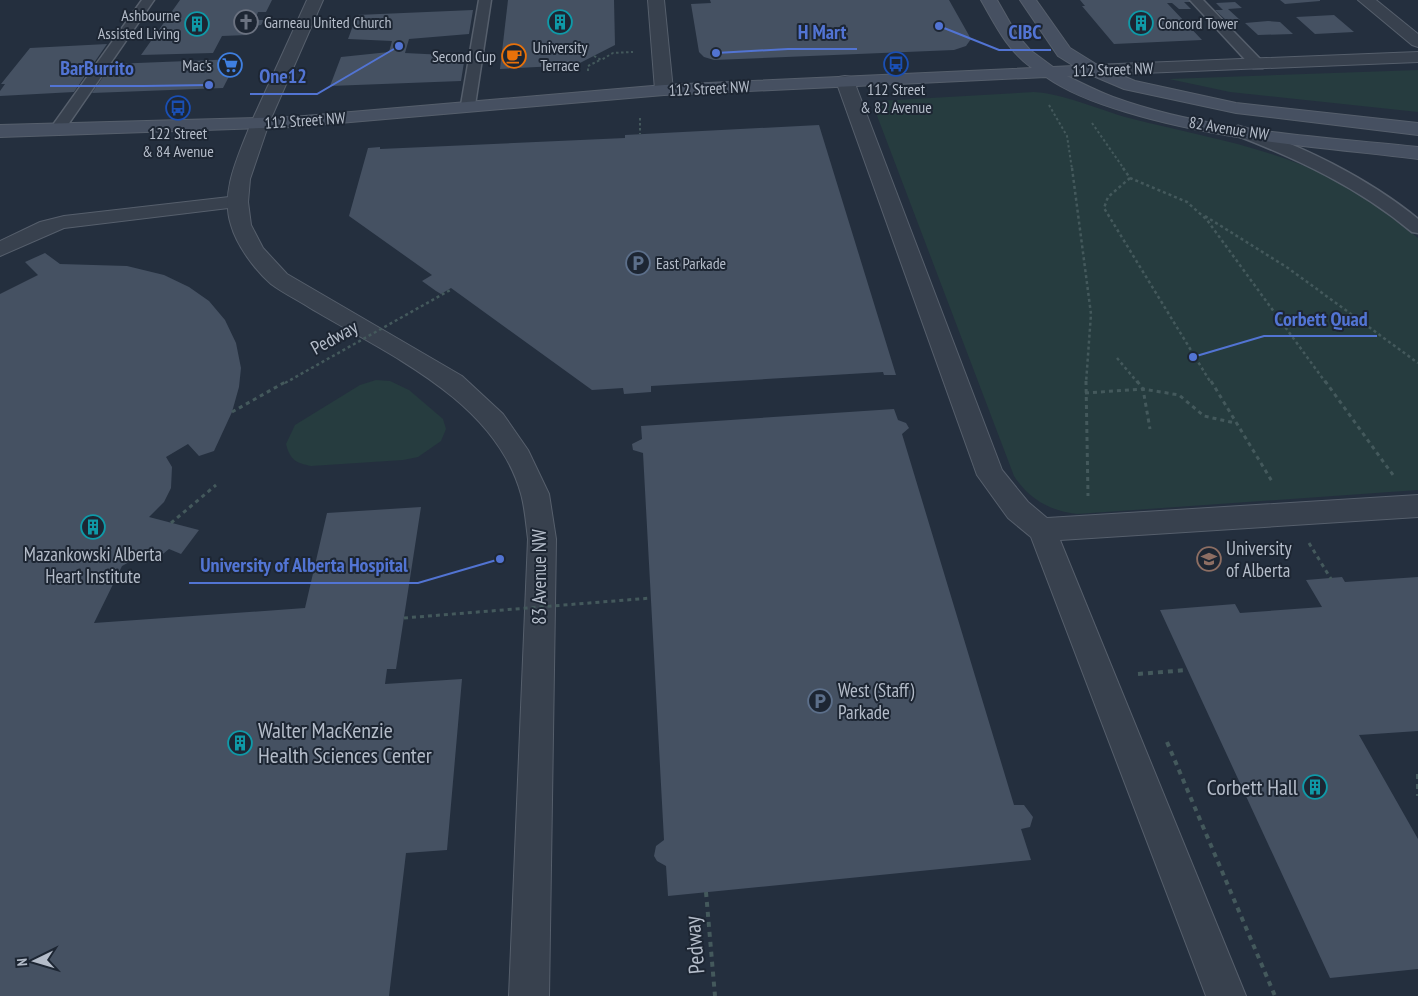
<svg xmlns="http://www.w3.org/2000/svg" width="1418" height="996" viewBox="0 0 1418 996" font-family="'PT Sans Narrow',sans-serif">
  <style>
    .green { fill: #263c3f }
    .building { fill: #455162 }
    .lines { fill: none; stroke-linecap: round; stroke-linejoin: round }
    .service-casing { stroke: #565f6c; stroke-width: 3 }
    .minor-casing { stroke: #565f6c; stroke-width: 2 }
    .tertiary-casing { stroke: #565f6c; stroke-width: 2 }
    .secondary-casing { stroke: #565f6c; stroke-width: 2 }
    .path-far3 { stroke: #44595c; stroke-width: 2; stroke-dasharray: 2.5 2.5; stroke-linecap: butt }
    .path-far2 { stroke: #44595c; stroke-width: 2.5; stroke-dasharray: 3 3; stroke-linecap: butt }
    .path-far1 { stroke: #44595c; stroke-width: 3; stroke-dasharray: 4 4; stroke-linecap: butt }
    .path { stroke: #44595c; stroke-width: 4; stroke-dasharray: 5 5; stroke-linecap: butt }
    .service { fill: #38414e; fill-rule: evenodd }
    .minor { fill: #38414e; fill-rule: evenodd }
    .tertiary { fill: #38414e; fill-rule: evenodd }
    .secondary { fill: #465061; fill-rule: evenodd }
    .path-bridge-far1 { stroke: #44595c; stroke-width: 2.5; stroke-dasharray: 3 3; stroke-linecap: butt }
    .path-bridge { stroke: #44595c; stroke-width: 3; stroke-dasharray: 4 4; stroke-linecap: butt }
    .labels { text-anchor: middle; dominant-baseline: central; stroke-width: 4; stroke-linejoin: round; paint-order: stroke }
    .far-poi-label { font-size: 16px; fill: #b4bcc9; stroke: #1d2633; text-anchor: end }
    .far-street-label { font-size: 16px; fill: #b4bcc9; stroke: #1d2633 }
    .street-label { font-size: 19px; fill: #b4bcc9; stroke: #1d2633 }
    .poi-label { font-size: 19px; fill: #b4bcc9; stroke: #1d2633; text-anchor: start }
    .near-poi-label { font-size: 22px; fill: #b4bcc9; stroke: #1d2633; text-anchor: start }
    .near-street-label { font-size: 22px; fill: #b4bcc9; stroke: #1d2633 }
    .leader { fill: none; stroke: #5274d3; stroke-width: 2 }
    .callout-dot { fill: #5274d3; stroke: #1d2633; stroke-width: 2 }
    .callout-label { font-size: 20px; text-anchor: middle; font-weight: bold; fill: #5274d3; stroke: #1d2633; stroke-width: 4; stroke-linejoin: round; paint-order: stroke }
  </style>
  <rect width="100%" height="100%" fill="#242f3e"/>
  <g class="green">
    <path d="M1418 70V112L1230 92 1169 79Z"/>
    <path d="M1034 92C1065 94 1099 110 1129 118 1223 142 1305 151 1386 212 1397 221 1408 229 1418 238V490L1077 514C1050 511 1029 499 1014 476L873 105 878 101Z"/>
    <path d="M376 380 390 381 409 390 443 419 446 429 441 441 418 457 403 460 311 466C296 463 290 460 286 444L295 425 360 385Z"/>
  </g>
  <g class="building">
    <path d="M180 0H272L266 12H258L255 20H264L261 25 253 26 247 35 222 36 213 53 141 55Z"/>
    <path d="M508 0H614L615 45 576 65 500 69Z"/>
    <path d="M710 0H949L971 39 966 46 954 50 714 60 704 57 699 52 691 4 711 3Z"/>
    <path d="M1080 0H1190L1192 2H1184L1191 9H1179L1172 3H1167L1202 40 1114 44 1082 6H1085Z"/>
    <path d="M1280 0H1320V1L1285 4Z"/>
    <path d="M1235 2 1242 8 1228 9 1240 20 1227 21 1215 10H1223L1216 3Z"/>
    <path d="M473 10 469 34 409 39 405 53 465 56 461 81 330 86 341 57 389 52 392 41 348 39 357 15Z"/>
    <path d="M1334 15 1354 32 1315 34 1296 17Z"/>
    <path d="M1268 21 1280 22 1293 34 1258 35 1245 23Z"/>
    <path d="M107 44 74 92 0 96V91L5 84H1L30 48Z"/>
    <path d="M238 59 223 88 92 93 112 64Z"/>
    <path d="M819 125 896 375H884L883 372 651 386V392L624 394 623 388 592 390 451 288 441 294 436 291 422 281 432 275 349 216 368 148 380 147V149L625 138V135Z"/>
    <path d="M45 253 60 264 127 266 164 275 189 287 209 301 225 320 236 343 241 368 239 387 232 412 214 451 199 456 188 444 166 457 172 467 171 488 164 502 149 517 199 530 181 554 169 549 153 562 144 554 122 566 94 623 305 608 327 513 421 507 396 669H387L385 684 462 679 447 850 406 853 389 996H0V294L38 275 25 262Z"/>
    <path d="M894 409 898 420 906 423 909 428 902 434 1014 805H1024L1033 817 1030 827 1021 829 1031 860 668 896 666 866 657 861 654 856 656 846 664 840 643 453 633 450 632 444 642 439 641 426Z"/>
    <path d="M1342 577 1345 582 1418 577V731L1359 735 1418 839V969L1330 978 1160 610 1235 604 1240 613 1322 607 1306 580Z"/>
  </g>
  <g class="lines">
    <g class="service-casing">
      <g id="service">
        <path d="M142 0H154L63 132H53L50 129Z"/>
        <path d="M479 0H491L475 105 468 109 461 105Z"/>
        <path d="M1190 0H1203L1263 62 1265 65 1263 68H1253Z"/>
        <path d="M1238 126C1296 141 1372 181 1418 219V233L1412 232C1358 187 1298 159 1233 134L1230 131Z"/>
      </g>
    </g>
    <g class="minor-casing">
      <g id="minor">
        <path d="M307 0H323L269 123 266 127H254L251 123Z"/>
        <path d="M648 0H664L673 90 670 94H658L655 90Z"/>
        <path d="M1358 0H1376L1418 34V47L1412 45Z"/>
        <path d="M1418 52V62L1093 75 1087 74 1084 70 1087 66 1093 65Z"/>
        <path d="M845 76 851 77 854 81 1002 470 1028 502 1047 518 1418 495V517L1060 540 1246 996H1206L1031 537 1008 518 977 475 836 81 839 77Z"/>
        <path d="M238 196 245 198 248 202 245 206 64 228 0 256V241L40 222 64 216Z"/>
      </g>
    </g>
    <g class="tertiary-casing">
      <path id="tertiary" d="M260 117 266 119 269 123 250 179 248 202 251 225 263 248 287 274 462 376 503 414 528 450 549 494 556 539 549 996H509L528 539C526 524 525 508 521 494 495 400 387 354 310 308 298 300 283 293 271 284 255 270 237 246 231 225 220 191 239 155 251 123L254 119Z"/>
    </g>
    <g class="secondary-casing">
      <path id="secondary" d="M981 0H997L1017 35 1030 50 1053 67 1074 66 1058 56 1020 0H1036L1070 48 1099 66 1135 81 1236 103 1418 123V135L1236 113 1124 89 1091 75 1067 76C1082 83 1097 91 1113 97 1209 132 1317 136 1418 147V159C1320 147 1221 141 1126 112 1099 104 1070 94 1046 77L664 95 293 127 0 137V125L293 117 664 85 1032 68C1007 50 996 26 981 0Z"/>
    </g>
    <g class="path-far3">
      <path d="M594 56 601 60 613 53 633 52"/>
      <path d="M588 71V66L600 60"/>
      <path d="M1049 105 1067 136 1072 169"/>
      <path d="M640 118V134"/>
      <path d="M1092 123 1124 169"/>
    </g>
    <g class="path-far2">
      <path d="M1072 168 1091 314 1086 383"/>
      <path d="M1123 168 1130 178 1187 202 1207 220 1326 383"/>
      <path d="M1130 178 1108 197 1104 208 1211 383"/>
      <path d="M1205 216 1288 268 1418 363"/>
      <path d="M1117 358 1138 383"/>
    </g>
    <g class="path-far1">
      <path d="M1086 381 1088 496"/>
      <path d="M1137 381 1143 389 1150 429"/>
      <path d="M1211 381 1273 483"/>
      <path d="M1325 381 1393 475"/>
      <path d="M1085 393 1143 389 1179 395 1204 416 1235 423"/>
      <path d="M171 523 216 485"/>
      <path d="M1309 543 1331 579"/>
    </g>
    <g class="path">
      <path d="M1138 674 1187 670"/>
      <path d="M1167 742 1275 996"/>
      <path d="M1418 774V796"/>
      <path d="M706 892 715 996"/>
    </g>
    <use href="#service" class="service"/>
    <use href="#minor" class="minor"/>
    <use href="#tertiary" class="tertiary"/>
    <use href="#secondary" class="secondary"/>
    <path class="path-bridge-far1" d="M285 383 452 289"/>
    <g class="path-bridge">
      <path d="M232 412 287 381"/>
      <path d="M404 618 651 598"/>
    </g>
  </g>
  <defs>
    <g id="church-ring" transform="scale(1.25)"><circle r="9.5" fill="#1d2633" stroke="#6b7280" stroke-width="1.5"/><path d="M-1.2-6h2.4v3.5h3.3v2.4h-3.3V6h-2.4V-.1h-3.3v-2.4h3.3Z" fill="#6b7280"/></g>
    <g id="building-ring" transform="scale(1.25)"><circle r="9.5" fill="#1d2633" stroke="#0f9aa8" stroke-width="1.5"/><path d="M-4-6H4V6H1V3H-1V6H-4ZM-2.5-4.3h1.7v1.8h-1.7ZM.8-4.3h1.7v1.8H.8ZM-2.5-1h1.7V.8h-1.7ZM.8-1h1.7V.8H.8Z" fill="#0f9aa8"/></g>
    <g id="cafe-ring" transform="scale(1.25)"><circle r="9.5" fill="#1d2633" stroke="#e8710a" stroke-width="1.5"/><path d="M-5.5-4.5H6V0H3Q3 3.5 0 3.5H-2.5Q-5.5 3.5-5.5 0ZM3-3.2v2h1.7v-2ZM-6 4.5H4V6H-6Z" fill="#e8710a"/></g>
    <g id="bus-ring" transform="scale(1.25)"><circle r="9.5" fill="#1d2633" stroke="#1a4fb4" stroke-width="1.5"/><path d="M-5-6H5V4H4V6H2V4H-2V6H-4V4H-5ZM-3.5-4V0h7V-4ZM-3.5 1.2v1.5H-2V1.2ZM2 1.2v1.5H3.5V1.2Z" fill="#1a4fb4"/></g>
    <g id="supermarket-ring" transform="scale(1.25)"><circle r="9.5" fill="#1d2633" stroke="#3f7fe0" stroke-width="1.5"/><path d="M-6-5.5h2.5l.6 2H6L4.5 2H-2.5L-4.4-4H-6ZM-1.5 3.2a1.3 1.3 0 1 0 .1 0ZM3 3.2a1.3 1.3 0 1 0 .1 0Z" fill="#3f7fe0"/></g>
    <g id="parking-ring" transform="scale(1.25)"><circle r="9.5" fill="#1d2633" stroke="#5c6f8a" stroke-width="1.5"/><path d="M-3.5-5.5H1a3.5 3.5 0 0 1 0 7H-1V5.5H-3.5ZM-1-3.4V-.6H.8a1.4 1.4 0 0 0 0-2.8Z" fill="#5c6f8a"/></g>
    <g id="university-ring" transform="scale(1.25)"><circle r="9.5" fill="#1d2633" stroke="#8d6e63" stroke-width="1.5"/><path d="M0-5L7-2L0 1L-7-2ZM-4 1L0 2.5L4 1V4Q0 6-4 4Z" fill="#8d6e63"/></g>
  </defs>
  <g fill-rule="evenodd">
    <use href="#church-ring" x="246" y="22"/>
    <use href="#building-ring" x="560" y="22"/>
    <use href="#building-ring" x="1141" y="23"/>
    <use href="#building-ring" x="197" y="24"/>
    <use href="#cafe-ring" x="514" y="56"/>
    <use href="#bus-ring" x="896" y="64"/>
    <use href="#supermarket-ring" x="230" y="65"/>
    <use href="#bus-ring" x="178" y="108"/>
    <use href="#parking-ring" x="638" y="263"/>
    <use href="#building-ring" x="93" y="527"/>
    <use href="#university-ring" x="1209" y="559"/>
    <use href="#parking-ring" x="820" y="701"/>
    <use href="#building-ring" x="240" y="743"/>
    <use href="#building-ring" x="1315" y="787"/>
  </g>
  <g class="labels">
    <g class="far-poi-label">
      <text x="180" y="15">Ashbourne<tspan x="180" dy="18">Assisted Living</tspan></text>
      <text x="264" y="22" text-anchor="start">Garneau United Church</text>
      <text x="1158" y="23" text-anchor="start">Concord Tower</text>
      <text x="560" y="47" text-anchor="middle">University<tspan x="560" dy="18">Terrace</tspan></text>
      <text x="496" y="56">Second Cup</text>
      <text x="212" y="65">Mac's</text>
      <text x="896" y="89" text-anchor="middle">112 Street<tspan x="896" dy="18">&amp; 82 Avenue</tspan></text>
      <text x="178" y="133" text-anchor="middle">122 Street<tspan x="178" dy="18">&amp; 84 Avenue</tspan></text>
      <text x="656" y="263" text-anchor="start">East Parkade</text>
    </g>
    <g class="far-street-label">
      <text transform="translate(1113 69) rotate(-2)">112 Street NW</text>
      <text transform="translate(709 88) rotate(-3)">112 Street NW</text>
      <text transform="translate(305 120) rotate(-4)">112 Street NW</text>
      <text transform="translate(1229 128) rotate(9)">82 Avenue NW</text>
    </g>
    <g class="street-label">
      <text transform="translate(334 337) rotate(-29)">Pedway</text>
      <text transform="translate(539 577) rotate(-90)">83 Avenue NW</text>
    </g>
    <g class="poi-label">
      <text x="1226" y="548">University<tspan x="1226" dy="22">of Alberta</tspan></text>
      <text x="93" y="554" text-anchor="middle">Mazankowski Alberta<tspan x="93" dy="22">Heart Institute</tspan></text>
      <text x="838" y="690">West (Staff)<tspan x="838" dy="22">Parkade</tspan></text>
    </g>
    <g class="near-poi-label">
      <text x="258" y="730">Walter MacKenzie<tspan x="258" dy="25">Health Sciences Center</tspan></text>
      <text x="1298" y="787" text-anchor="end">Corbett Hall</text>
    </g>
    <g class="near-street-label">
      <text transform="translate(694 945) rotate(-95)">Pedway</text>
    </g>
  </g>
  <path class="leader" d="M716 53L788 49H857M939 26L999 50H1051M209 85L144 86H50M399 46L317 94H250M1193 357L1264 336H1377M500 559L418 583H189"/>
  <g class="callout-dot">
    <circle cx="716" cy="53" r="5"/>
    <circle cx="939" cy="26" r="5"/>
    <circle cx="209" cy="85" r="5"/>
    <circle cx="399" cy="46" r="5"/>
    <circle cx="1193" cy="357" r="5"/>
    <circle cx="500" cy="559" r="5"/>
  </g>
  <g class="callout-label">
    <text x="822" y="39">H Mart</text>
    <text x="1025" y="39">CIBC</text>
    <text x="97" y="75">BarBurrito</text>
    <text x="283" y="83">One12</text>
    <text x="1321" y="326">Corbett Quad</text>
    <text x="304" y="572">University of Alberta Hospital</text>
  </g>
  <g transform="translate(35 961) rotate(265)" stroke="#1d2633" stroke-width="4" paint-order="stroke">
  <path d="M0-4L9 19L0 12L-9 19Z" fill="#b4bcc9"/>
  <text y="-8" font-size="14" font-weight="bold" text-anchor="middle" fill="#b4bcc9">N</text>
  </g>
</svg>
